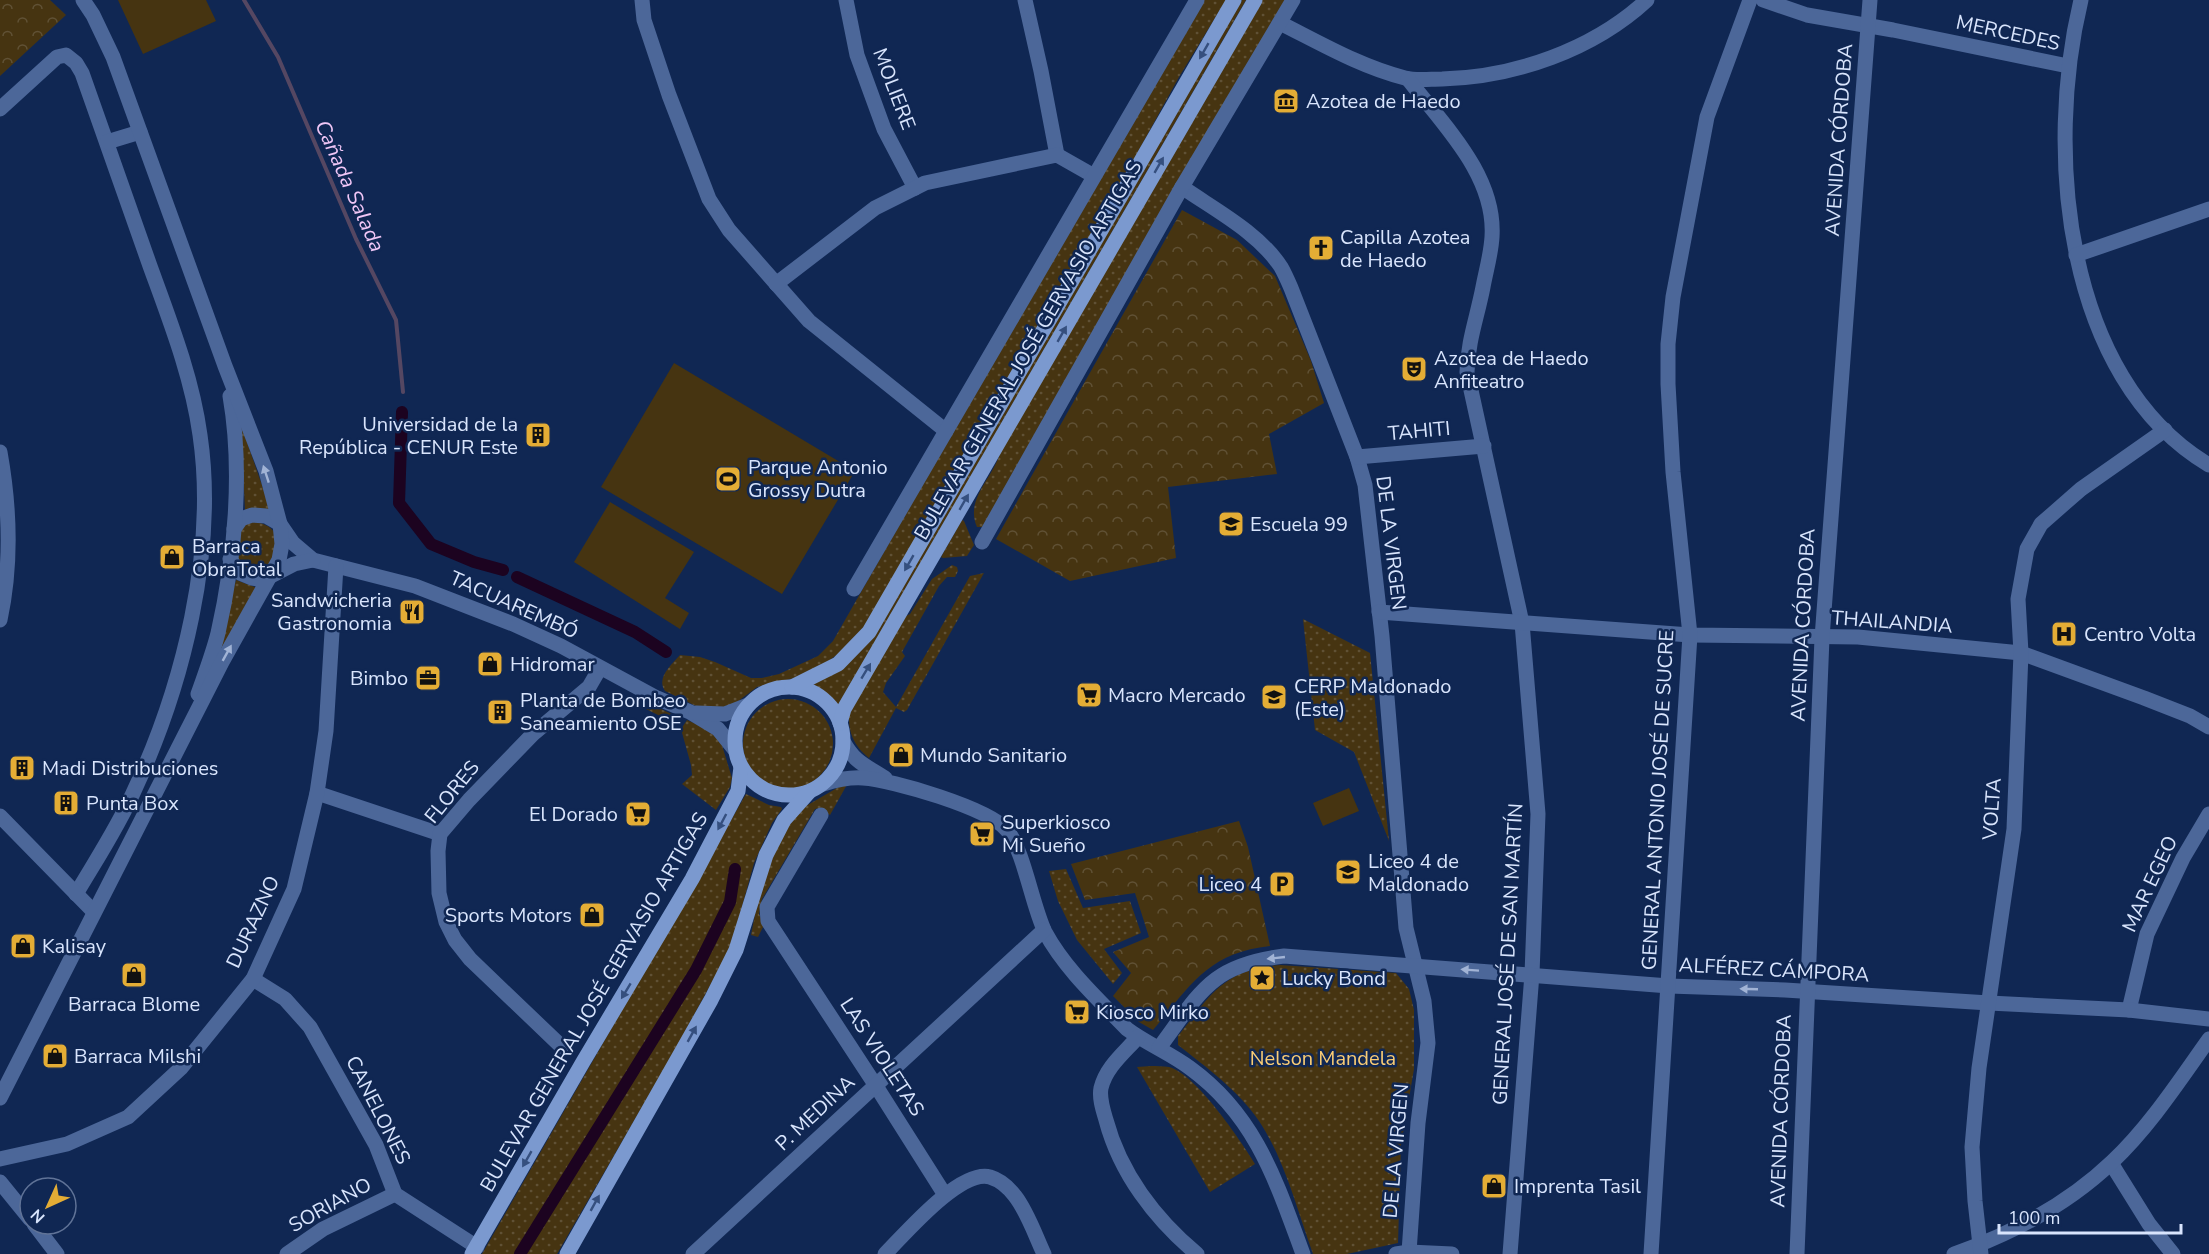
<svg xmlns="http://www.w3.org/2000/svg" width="2209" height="1254" viewBox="0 0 2209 1254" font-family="'Nunito Sans',sans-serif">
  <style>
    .green { fill: url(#green-dots) }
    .forest { fill: url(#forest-crowns) }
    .pitch { fill: #463411 }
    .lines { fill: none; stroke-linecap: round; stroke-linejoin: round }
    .stream { stroke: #554762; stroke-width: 4 }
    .canal { stroke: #1c0320; stroke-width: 12 }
    .minor { stroke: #4c6799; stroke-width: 15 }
    .major { stroke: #7b99cf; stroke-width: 15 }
    .oneway { fill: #354f7e }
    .oneway2 { fill: #a1b3d5 }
    .labels { text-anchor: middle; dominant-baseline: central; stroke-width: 5; stroke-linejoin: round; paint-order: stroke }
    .street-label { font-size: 20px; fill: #d9e5fd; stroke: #102753 }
    .poi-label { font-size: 20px; fill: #d9e5fd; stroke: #102753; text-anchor: start }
    .park-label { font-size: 20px; fill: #facc74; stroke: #102753 }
    .water-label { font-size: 21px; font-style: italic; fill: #f1c7f7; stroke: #102753 }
  </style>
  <defs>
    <pattern id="green-dots" width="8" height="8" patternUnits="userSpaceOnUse" patternTransform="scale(1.5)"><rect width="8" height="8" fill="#463411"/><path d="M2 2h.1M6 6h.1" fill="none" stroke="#605135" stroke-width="1.8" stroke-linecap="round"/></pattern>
    <pattern id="forest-crowns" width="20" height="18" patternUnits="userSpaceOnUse" patternTransform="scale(1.5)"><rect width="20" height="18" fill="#463411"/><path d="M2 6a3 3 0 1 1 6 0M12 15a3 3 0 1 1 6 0" fill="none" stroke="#605135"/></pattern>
  </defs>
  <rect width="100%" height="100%" fill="#102753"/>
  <g class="green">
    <path d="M1200 0H1226L1179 77 1123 179 864 627 838 654 827 662 795 678 757 687 729 708H700L665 691C656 678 671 665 680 655L700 657 715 662 751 678H762L779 674 818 656 833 641Z"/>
    <path d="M1242 0H1246L839 704H837L829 695 813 684C841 670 853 660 873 636Z"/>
    <path d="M1262 0H1286L983 527H977C964 498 996 476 1001 449Z"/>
    <path d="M241 425 271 511 245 510Z"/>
    <path d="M962 520 964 521 974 545 967 556 943 558 941 557Z"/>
    <path d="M246 521C258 522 267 523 275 533V552L266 570C254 575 248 571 238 564L237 536Z"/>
    <path d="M952 565 957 567 958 571 955 577H947L939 586 902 652 905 656 886 683 883 692 896 707 970 576 984 573 907 710 904 712 896 708 869 758C853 745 848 732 849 711L906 616 910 614 932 579Z"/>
    <path d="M236 580 257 588 210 675Z"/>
    <path d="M1303 619 1370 653 1389 841 1354 752 1315 730Z"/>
    <circle cx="788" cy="744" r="45"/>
    <path d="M646 703 650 704 678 717 672 722 642 707Z"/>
    <path d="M687 720 714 732 721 742 732 778 730 787 716 810 682 784 692 775 691 765 681 729Z"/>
    <path d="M849 781 830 815 820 808 815 809 762 899 759 914 764 925 758 937 751 935 761 884 781 834 806 806Z"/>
    <path d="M746 794 769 805 781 807 782 809 772 823 754 863 731 947 676 1048 557 1254H482Z"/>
    <path d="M1066 869 1083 908 1130 901 1141 933 1104 949 1122 973 1113 984 1077 940 1058 901 1049 871Z"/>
    <path d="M1280 965 1396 973 1409 989 1414 1010V1069L1401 1145 1398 1243 1347 1254H1313C1297 1210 1285 1160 1259 1121 1238 1090 1207 1068 1178 1045V1036C1210 996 1223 969 1280 965Z"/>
    <path d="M1151 1066C1156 1066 1163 1066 1169 1067 1196 1074 1240 1140 1255 1164L1210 1192 1137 1067Z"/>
  </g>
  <g class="forest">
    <path d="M0 0H50L66 15 0 76Z"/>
    <path d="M1182 210 1237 240 1275 276 1311 361 1324 403 1269 434 1277 474 1168 487 1176 558 1070 581 996 539Z"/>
    <path d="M1239 821 1248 847 1270 946C1207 953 1190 986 1153 1030L1139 1022 1113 996 1131 973 1113 952 1149 937 1135 893 1085 900 1071 864Z"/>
  </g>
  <g class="pitch">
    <path d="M118 0H206L216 21 143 54Z"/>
    <path d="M674 363 855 471 782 594 601 487Z"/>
    <path d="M610 502 694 552 665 598 689 613 680 629 574 562Z"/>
    <path d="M1349 788 1359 811 1323 826 1313 803Z"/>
  </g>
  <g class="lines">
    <path class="stream" d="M244 0 278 57 356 239 396 320 403 392"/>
    <g class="canal">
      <path d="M402 412 399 503 431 544 474 562 503 570"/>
      <path d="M517 577 635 632 666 652"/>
      <path d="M520 1254 696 970 730 902 735 869"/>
    </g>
    <g class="minor">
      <path d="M642 0 644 20 669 95 709 199 729 230 809 321 946 431"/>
      <path d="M846 0 857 55 884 129 915 188"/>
      <path d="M1025 0 1041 71 1057 155"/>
      <path d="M1763 0 1807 15 1893 30 2068 66"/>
      <path d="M2081 0C2045 149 2063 378 2209 465"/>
      <path d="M1280 23C1320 43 1361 67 1405 78 1416 81 1430 79 1442 79 1515 77 1593 50 1647 0"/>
      <path d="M1408 79C1443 125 1496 175 1492 237 1491 254 1486 271 1483 287 1477 318 1468 340 1467 372L1522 623 1538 814 1532 974 1510 1254"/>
      <path d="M0 109 57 57 66 55 76 63 82 73C105 137 127 202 150 266 170 321 192 377 200 435 217 551 183 686 134 791 118 827 96 860 76 894"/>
      <path d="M107 142 140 132"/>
      <path d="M1182 187C1215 210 1258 232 1281 267 1285 274 1288 281 1291 288L1357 457 1365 485 1382 636 1406 928 1424 1001 1428 1043 1418 1123 1409 1252"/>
      <path d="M2076 255 2209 209"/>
      <path d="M776 284 875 208 925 183 1057 155 1094 176"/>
      <path d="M0 452C10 508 12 564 0 620"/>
      <path d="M1357 457 1484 446"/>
      <path d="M234 529 241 519 252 515 266 516 280 524 293 543 313 560 415 586 513 624 561 646 657 698 690 712 718 729 735 750"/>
      <path d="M982 542 1182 187 1293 0"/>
      <path d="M230 559 240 573 252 578 263 580 294 564 313 560"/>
      <path d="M854 589 1197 0"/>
      <path d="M1379 612 1690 635 1858 637 2021 653 2144 698 2190 716 2209 727"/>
      <path d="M198 694C205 674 213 653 218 633 235 558 243 471 230 396"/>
      <path d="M696 713 725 714 748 705"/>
      <path d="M843 741C855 763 865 765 885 778"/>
      <path d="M823 784C836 780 849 777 863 778 893 780 988 808 1007 830 1024 851 1032 905 1045 932 1065 969 1098 999 1127 1029 1147 1044 1170 1053 1190 1068 1256 1116 1276 1181 1303 1254"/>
      <path d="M317 793 440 834"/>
      <path d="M821 815 767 907 768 921 876 1086 945 1195"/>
      <path d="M0 816 94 912"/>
      <path d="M253 979 285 999 310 1027 376 1145 395 1194 477 1247"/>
      <path d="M2129 1010 2147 934 2183 858 2209 814"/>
      <path d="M1138 1037C1124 1053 1106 1067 1101 1088 1099 1098 1103 1110 1106 1120 1120 1173 1155 1219 1197 1254"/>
      <path d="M562 1047 470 959 455 940 446 922 439 893 438 851 440 834 469 800 533 734 589 687 600 668"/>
      <path d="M1159 1048C1200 993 1210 965 1284 956L1669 986 1785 990 1989 1003 2129 1010 2209 1019"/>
      <path d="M0 1098 222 662 279 560 282 544 280 524 266 471 225 366 113 57 93 15 83 0"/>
      <path d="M0 1159 67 1144 128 1117 181 1068 253 979 294 889 317 793 326 731 336 566"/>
      <path d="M2111 1163 2149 1224 2173 1254"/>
      <path d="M0 1182 30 1219"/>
      <path d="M34 1224 57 1254"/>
      <path d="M287 1254 323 1229 395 1194"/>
      <path d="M693 1254 1044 930"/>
      <path d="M885 1254C905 1234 960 1169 990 1177 1000 1180 1009 1188 1015 1196 1027 1211 1036 1237 1044 1254"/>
      <path d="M1396 1254 1409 1252 1452 1254"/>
      <path d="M1651 1254 1690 635 1673 472 1668 384V344L1673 297 1707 117 1750 0"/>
      <path d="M1797 1254 1822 638 1870 0"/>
      <path d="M1954 1254C2011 1234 2068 1204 2112 1162 2150 1126 2179 1081 2209 1039"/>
      <path d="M1981 1254 1975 1201 1972 1147 1979 1068 2014 829 2021 653 2018 599 2027 549 2041 524 2081 489 2165 430"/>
    </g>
    <g class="major">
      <circle cx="789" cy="741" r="54"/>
      <path d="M792 687 838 664 869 632 1234 0"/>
      <path d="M840 723 844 709 1255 0"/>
      <path d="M472 1254 583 1062 692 879 738 791 741 767"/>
      <path d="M567 1254 711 1000 736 950 766 855 784 820 809 792"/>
    </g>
  </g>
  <defs><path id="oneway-solid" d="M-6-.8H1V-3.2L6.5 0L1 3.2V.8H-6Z" transform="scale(1.5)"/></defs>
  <g class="oneway">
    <use href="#oneway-solid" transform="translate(1204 51) rotate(120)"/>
    <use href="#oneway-solid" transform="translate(1159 165) rotate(-60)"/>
    <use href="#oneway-solid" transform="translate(1062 334) rotate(-60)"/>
    <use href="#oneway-solid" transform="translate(964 502) rotate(-60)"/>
    <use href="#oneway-solid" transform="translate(909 563) rotate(120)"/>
    <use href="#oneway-solid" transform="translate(866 671) rotate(-59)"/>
    <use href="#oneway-solid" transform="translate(722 822) rotate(118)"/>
    <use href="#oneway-solid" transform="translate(626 991) rotate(121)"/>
    <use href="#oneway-solid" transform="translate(692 1034) rotate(-61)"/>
    <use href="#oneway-solid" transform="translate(527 1159) rotate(120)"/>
    <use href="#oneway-solid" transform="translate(595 1203) rotate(-61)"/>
  </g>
  <g class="oneway2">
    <use href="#oneway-solid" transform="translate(266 474) rotate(-108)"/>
    <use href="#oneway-solid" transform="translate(227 653) rotate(-61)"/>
    <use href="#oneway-solid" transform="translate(1276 958) rotate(174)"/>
    <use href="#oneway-solid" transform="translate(1470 970) rotate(-176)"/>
    <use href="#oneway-solid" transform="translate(1749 989) rotate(-178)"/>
  </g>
  <defs>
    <g id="museum-square" transform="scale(1.35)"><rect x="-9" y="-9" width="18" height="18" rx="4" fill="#e4ad35" stroke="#102753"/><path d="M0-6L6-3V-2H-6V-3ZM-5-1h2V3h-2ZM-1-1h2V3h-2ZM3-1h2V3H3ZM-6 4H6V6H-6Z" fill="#111"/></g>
    <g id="church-square" transform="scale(1.35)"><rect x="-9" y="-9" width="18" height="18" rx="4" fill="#e4ad35" stroke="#102753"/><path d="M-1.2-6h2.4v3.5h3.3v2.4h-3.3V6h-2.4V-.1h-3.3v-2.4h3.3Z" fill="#111"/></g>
    <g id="theatre-square" transform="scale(1.35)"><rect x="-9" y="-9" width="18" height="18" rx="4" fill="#e4ad35" stroke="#102753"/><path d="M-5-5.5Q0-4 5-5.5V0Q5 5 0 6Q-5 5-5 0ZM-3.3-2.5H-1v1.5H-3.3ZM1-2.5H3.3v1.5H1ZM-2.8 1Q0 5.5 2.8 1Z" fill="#111"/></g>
    <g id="building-square" transform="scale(1.35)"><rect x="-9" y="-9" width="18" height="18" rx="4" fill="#e4ad35" stroke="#102753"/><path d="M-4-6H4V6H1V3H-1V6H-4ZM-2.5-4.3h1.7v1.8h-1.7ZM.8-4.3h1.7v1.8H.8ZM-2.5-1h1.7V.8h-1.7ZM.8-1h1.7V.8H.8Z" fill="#111"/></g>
    <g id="stadium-square" transform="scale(1.35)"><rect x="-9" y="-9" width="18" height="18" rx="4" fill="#e4ad35" stroke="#102753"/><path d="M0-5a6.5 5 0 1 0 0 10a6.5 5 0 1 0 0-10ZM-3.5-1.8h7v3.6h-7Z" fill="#111"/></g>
    <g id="school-square" transform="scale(1.35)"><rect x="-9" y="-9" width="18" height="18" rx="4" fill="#e4ad35" stroke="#102753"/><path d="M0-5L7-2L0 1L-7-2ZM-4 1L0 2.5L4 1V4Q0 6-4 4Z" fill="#111"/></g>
    <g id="shop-square" transform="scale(1.35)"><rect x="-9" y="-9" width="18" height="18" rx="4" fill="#e4ad35" stroke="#102753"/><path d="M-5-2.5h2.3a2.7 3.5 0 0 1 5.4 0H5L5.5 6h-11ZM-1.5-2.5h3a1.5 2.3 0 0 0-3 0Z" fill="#111"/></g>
    <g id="restaurant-square" transform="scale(1.35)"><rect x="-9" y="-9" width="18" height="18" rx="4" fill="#e4ad35" stroke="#102753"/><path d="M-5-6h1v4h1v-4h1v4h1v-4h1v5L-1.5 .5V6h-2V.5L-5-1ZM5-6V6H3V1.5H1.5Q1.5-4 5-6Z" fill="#111"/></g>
    <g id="hospital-square" transform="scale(1.35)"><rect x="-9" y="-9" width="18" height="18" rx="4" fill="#e4ad35" stroke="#102753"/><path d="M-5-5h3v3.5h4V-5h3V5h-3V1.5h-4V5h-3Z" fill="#111"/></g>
    <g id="office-square" transform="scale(1.35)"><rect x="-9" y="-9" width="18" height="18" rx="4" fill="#e4ad35" stroke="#102753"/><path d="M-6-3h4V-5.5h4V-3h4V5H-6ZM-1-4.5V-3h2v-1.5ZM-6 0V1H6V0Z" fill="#111"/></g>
    <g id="supermarket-square" transform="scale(1.35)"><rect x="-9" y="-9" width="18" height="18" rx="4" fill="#e4ad35" stroke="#102753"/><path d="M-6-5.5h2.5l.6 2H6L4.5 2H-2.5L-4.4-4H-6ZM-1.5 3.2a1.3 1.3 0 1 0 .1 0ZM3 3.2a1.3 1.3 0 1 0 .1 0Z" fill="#111"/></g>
    <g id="university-square" transform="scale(1.35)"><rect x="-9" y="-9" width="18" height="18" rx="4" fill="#e4ad35" stroke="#102753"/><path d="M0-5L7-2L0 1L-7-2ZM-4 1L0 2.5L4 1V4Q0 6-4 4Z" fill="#111"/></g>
    <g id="parking-square" transform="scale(1.35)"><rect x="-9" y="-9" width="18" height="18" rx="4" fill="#e4ad35" stroke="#102753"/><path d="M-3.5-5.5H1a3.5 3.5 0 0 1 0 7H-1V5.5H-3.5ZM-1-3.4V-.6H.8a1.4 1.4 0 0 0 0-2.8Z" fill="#111"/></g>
    <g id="sight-square" transform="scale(1.35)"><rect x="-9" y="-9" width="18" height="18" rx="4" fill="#e4ad35" stroke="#102753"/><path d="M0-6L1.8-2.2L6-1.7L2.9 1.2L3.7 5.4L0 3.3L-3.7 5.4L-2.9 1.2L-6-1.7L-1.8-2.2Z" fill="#111"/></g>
  </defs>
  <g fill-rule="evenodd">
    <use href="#museum-square" x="1286" y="101"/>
    <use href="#church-square" x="1321" y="248"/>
    <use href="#theatre-square" x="1414" y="369"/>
    <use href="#building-square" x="538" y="435"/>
    <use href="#stadium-square" x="728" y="479"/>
    <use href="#school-square" x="1231" y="524"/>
    <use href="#shop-square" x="172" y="557"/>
    <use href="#restaurant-square" x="412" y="612"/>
    <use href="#hospital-square" x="2064" y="634"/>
    <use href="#shop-square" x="490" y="664"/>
    <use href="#office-square" x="428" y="678"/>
    <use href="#supermarket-square" x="1089" y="695"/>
    <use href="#university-square" x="1274" y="697"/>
    <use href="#building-square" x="500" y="712"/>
    <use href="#shop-square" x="901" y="755"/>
    <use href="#building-square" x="22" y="768"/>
    <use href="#building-square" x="66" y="803"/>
    <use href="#supermarket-square" x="638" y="814"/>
    <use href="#supermarket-square" x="982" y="834"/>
    <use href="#school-square" x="1348" y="872"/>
    <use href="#parking-square" x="1282" y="884"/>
    <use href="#shop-square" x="592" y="915"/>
    <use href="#shop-square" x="23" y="946"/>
    <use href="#shop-square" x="134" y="975"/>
    <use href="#sight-square" x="1262" y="978"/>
    <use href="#supermarket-square" x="1077" y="1012"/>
    <use href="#shop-square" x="55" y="1056"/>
    <use href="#shop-square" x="1494" y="1186"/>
  </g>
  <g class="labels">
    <g class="street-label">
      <text transform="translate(2008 33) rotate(12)">MERCEDES</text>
      <text transform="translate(894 89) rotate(69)">MOLIERE</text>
      <text transform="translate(1839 140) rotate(-86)">AVENIDA CÓRDOBA</text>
      <text transform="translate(1028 350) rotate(-60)">BULEVAR GENERAL JOSÉ GERVASIO ARTIGAS</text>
      <text transform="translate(1419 431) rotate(-5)">TAHITI</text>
      <text transform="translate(1391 543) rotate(83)">DE LA VIRGEN</text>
      <text transform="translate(514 605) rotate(24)">TACUAREMBÓ</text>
      <text transform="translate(1892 622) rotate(4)">THAILANDIA</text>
      <text transform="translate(1803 625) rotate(-87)">AVENIDA CÓRDOBA</text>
      <text transform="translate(452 792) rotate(-51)">FLORES</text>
      <text transform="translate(1658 800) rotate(-87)">GENERAL ANTONIO JOSÉ DE SUCRE</text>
      <text transform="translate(1992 809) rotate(-86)">VOLTA</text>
      <text transform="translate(2150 884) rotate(-65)">MAR EGEO</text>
      <text transform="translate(253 922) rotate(-65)">DURAZNO</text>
      <text transform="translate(1508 954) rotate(-87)">GENERAL JOSÉ DE SAN MARTÍN</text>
      <text transform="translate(1774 970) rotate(3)">ALFÉREZ CÁMPORA</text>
      <text transform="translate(594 1002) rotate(-60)">BULEVAR GENERAL JOSÉ GERVASIO ARTIGAS</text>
      <text transform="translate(882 1057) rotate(57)">LAS VIOLETAS</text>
      <text transform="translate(378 1110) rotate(63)">CANELONES</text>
      <text transform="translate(1781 1111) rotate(-88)">AVENIDA CÓRDOBA</text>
      <text transform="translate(815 1113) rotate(-43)">P. MEDINA</text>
      <text transform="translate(1396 1151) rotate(-85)">DE LA VIRGEN</text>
      <text transform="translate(330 1205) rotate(-29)">SORIANO</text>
    </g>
    <g class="poi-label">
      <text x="1306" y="101">Azotea de Haedo</text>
      <text x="1340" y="237">Capilla Azotea<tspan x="1340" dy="23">de Haedo</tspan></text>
      <text x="1434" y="358">Azotea de Haedo<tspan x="1434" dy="23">Anfiteatro</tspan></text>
      <text x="518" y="424" text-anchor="end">Universidad de la<tspan x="518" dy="23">República - CENUR Este</tspan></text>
      <text x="748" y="467">Parque Antonio<tspan x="748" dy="23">Grossy Dutra</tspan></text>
      <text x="1250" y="524">Escuela 99</text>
      <text x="192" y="546">Barraca<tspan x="192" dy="23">ObraTotal</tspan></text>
      <text x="392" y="600" text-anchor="end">Sandwicheria<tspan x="392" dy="23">Gastronomia</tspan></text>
      <text x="2084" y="634">Centro Volta</text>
      <text x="510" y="664">Hidromar</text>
      <text x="408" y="678" text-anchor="end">Bimbo</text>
      <text x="1294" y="686">CERP Maldonado<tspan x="1294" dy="23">(Este)</tspan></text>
      <text x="1108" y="695">Macro Mercado</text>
      <text x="520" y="700">Planta de Bombeo<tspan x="520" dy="23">Saneamiento OSE</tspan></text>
      <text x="920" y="755">Mundo Sanitario</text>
      <text x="42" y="768">Madi Distribuciones</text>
      <text x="86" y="803">Punta Box</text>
      <text x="618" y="814" text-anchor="end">El Dorado</text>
      <text x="1002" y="822">Superkiosco<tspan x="1002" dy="23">Mi Sueño</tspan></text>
      <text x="1368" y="861">Liceo 4 de<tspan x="1368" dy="23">Maldonado</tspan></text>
      <text x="1262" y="884" text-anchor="end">Liceo 4</text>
      <text x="572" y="915" text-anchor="end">Sports Motors</text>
      <text x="42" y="946">Kalisay</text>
      <text x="1282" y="978">Lucky Bond</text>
      <text x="134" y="1004" text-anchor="middle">Barraca Blome</text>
      <text x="1096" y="1012">Kiosco Mirko</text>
      <text x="74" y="1056">Barraca Milshi</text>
      <text x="1514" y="1186">Imprenta Tasil</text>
    </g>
    <g class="park-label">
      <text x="1323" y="1058">Nelson Mandela</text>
    </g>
    <g class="water-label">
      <text transform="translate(350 186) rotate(66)">Cañada Salada</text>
    </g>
  </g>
  <g transform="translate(48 1206) rotate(225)"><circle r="28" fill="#102753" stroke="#607397" stroke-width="1.5"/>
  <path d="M0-4.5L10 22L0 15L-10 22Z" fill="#e4ad35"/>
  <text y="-9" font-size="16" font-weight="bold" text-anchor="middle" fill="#d9e5fd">N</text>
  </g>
  <path d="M1999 1224v9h182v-9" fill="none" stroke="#d9e5fd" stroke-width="3"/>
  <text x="2008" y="1224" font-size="18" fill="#d9e5fd" stroke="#102753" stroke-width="4.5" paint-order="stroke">100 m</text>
</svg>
